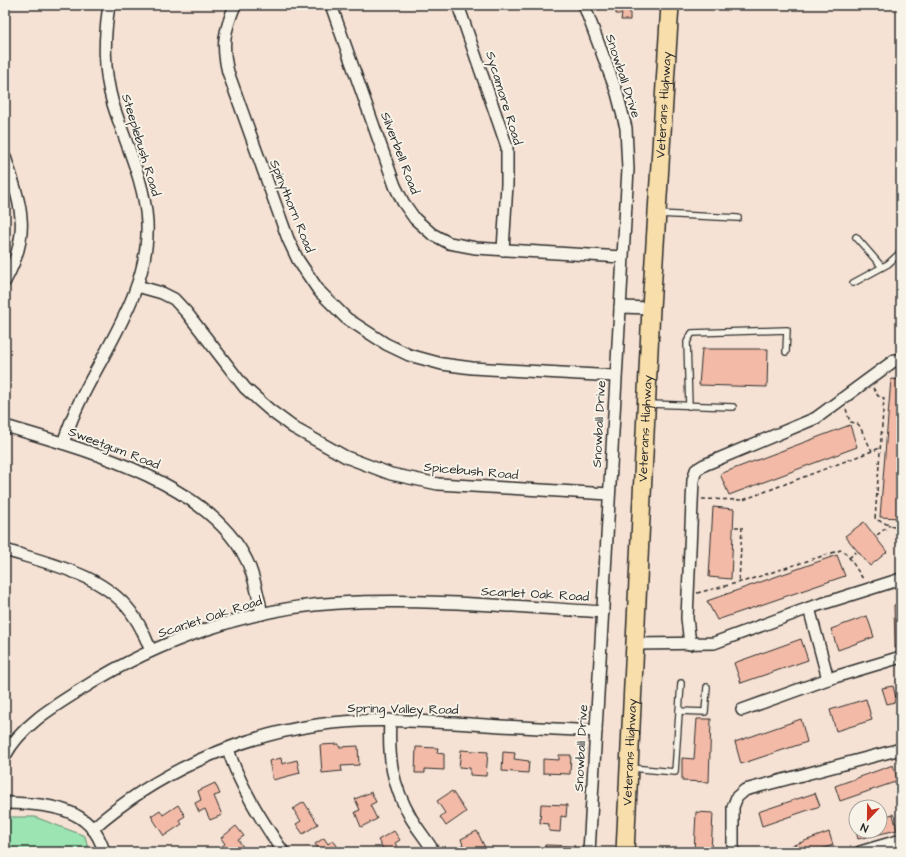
<svg xmlns="http://www.w3.org/2000/svg" width="906" height="857" viewBox="0 0 906 857" font-family="'Architects Daughter',sans-serif">
  <style>
    .green { fill: #9ce4b2; stroke: #64886e }
    .building { fill: #f3bba7; stroke: #2b2b2b }
    .lines { fill: none; stroke-linecap: round; stroke-linejoin: round }
    .lane-casing { stroke: #2b2b2b; stroke-width: 8 }
    .street-casing { stroke: #2b2b2b; stroke-width: 14 }
    .primary-casing { stroke: #2b2b2b; stroke-width: 20 }
    .path { stroke: #2b2b2b; stroke-width: 1.5; stroke-dasharray: 4 3; stroke-linecap: butt }
    .lane { stroke: #f7f3e8; stroke-width: 5.5 }
    .street { stroke: #f7f3e8; stroke-width: 11 }
    .primary { stroke: #f8deab; stroke-width: 17 }
    .labels { text-anchor: middle; dominant-baseline: central; stroke-width: 4; stroke-linejoin: round; paint-order: stroke }
    .street-label { font-size: 13px; fill: #2b2b2b; stroke: #f7f3e8 }
  </style>
  <rect width="100%" height="100%" fill="#f6e2d4"/>
  <filter id="ink" filterUnits="userSpaceOnUse"><feTurbulence type="fractalNoise" baseFrequency=".025" numOctaves="2"/><feDisplacementMap in="SourceGraphic" scale="8" xChannelSelector="R" yChannelSelector="G"/><feConvolveMatrix kernelMatrix="1 2 1 2 8 2 1 2 1" color-interpolation-filters="sRGB"/></filter>
  <g filter="url(#ink)">
    <path class="green" d="M5 815 6 817H35L85 836 89 852H5Z"/>
    <g class="building">
      <path d="M616 5H630V20H621L622 14H616Z"/>
      <path d="M702 349H768L767 387 699 385Z"/>
      <path d="M891 379 901 380 900 518 880 517Z"/>
      <path d="M850 425 857 447 729 495 720 474Z"/>
      <path d="M713 507 734 509 731 579 709 577Z"/>
      <path d="M864 522 887 552 870 566 845 536Z"/>
      <path d="M837 555 845 576 717 620 707 601Z"/>
      <path d="M901 604V648H895L894 605Z"/>
      <path d="M867 616 874 637 838 650 831 629Z"/>
      <path d="M801 639 808 660 741 683 734 663Z"/>
      <path d="M893 686 896 698 895 699V702L887 704 882 688Z"/>
      <path d="M866 699 872 720 836 731 830 710Z"/>
      <path d="M697 719H711L709 782 682 781V758L694 759Z"/>
      <path d="M801 719 807 742 741 764 735 742Z"/>
      <path d="M339 744V747L358 746 359 765 341 766 342 771 322 773 320 745Z"/>
      <path d="M416 747 438 748 437 753 444 754V770L425 769V773H415Z"/>
      <path d="M461 750 488 752 486 776 470 775V768L459 767Z"/>
      <path d="M503 752 515 753 514 759 529 761 528 773 502 771Z"/>
      <path d="M559 755H571L570 774 543 773V759L559 760Z"/>
      <path d="M281 758 282 764 297 760 300 773 273 780 269 761Z"/>
      <path d="M893 765 898 781 840 801 835 786Z"/>
      <path d="M215 783 220 794 214 796 222 815 210 820 205 809 199 812 195 803 201 800 198 791Z"/>
      <path d="M452 791 466 812 446 826 440 817 445 813 437 801Z"/>
      <path d="M371 792 376 802 370 805 377 819 361 827 355 812 360 810 355 799Z"/>
      <path d="M815 793 820 806 762 826 758 812Z"/>
      <path d="M304 802 318 824 303 834 296 824 301 821 293 809Z"/>
      <path d="M541 804 567 805 566 817 561 816 560 832 549 831V824L540 823Z"/>
      <path d="M178 805 185 816 179 820 182 824 164 836 151 816 160 810 163 815Z"/>
      <path d="M696 812 713 813 711 852H694Z"/>
      <path d="M893 814 897 830 858 839 856 831H880V833V818Z"/>
      <path d="M236 826 244 836 238 840 247 852H214L225 844 221 838Z"/>
      <path d="M394 831 400 840 395 843 400 852H385L378 840Z"/>
      <path d="M477 831 487 852H447L463 845 461 839Z"/>
      <path d="M829 832 833 845 814 852H775Z"/>
      <path d="M324 838 328 844 333 840 339 849 335 852H321L315 844Z"/>
      <path d="M545 845 575 846V852H545Z"/>
    </g>
    <g class="lines">
      <g class="lane-casing">
        <g id="lane">
          <path d="M658 214 738 218"/>
          <path d="M856 237 882 267"/>
          <path d="M853 283 888 264 901 252"/>
          <path d="M649 404 733 407"/>
          <path d="M689 406 687 342 692 333 787 330 786 352"/>
          <path d="M679 711 705 712 707 687"/>
          <path d="M632 768 675 772 681 683"/>
        </g>
      </g>
      <g class="street-casing">
        <g id="street">
          <path d="M235 5C225 30 221 44 228 72L288 239 298 260 319 291 346 318 386 344 409 355 442 364 472 368 615 376"/>
          <path d="M331 5 395 186 403 202 415 219 432 234 449 243 476 248 622 257"/>
          <path d="M458 5 507 147V184L503 250"/>
          <path d="M584 5 617 93 626 128 628 169 589 852"/>
          <path d="M5 157C21 206 32 232 5 281"/>
          <path d="M137 286 162 293 174 299 187 313 245 388 271 411 294 428 346 457 391 474 438 484 609 494"/>
          <path d="M620 307 651 308"/>
          <path d="M5 426C83 449 209 482 247 561 255 578 258 596 262 614"/>
          <path d="M63 443C68 429 73 415 80 401 107 345 150 288 147 223 145 181 125 143 113 104 103 70 104 39 109 5"/>
          <path d="M5 550C50 564 108 575 135 618 142 628 146 639 151 651"/>
          <path d="M809 608 828 679"/>
          <path d="M636 644 714 643 809 608 901 579"/>
          <path d="M690 644 687 618 693 480 696 470 704 465 816 418 895 360H901"/>
          <path d="M742 710 828 679 901 657"/>
          <path d="M390 720C388 758 392 785 411 818 418 830 427 840 434 852"/>
          <path d="M228 749C240 787 261 819 283 852"/>
          <path d="M5 756C21 725 56 705 85 687 157 641 253 607 339 603 427 598 516 607 603 612"/>
          <path d="M5 803C44 804 92 805 104 852"/>
          <path d="M92 829C155 774 235 737 317 725 362 718 409 721 454 723 501 726 549 729 596 731"/>
          <path d="M733 852V807L737 797 745 790 897 750 901 751"/>
          <path d="M860 852 901 840"/>
        </g>
      </g>
      <g class="primary-casing">
        <g id="primary">
          <path id="s1" d="M625 852 651 308 670 5"/>
        </g>
      </g>
      <g class="path">
        <path d="M873 388 878 396 884 398 875 519 896 528H901"/>
        <path d="M846 409 850 422 856 423 859 425 872 451"/>
        <path d="M702 499 743 500 880 448"/>
        <path d="M735 527H742L739 582"/>
        <path d="M877 535 890 525"/>
        <path d="M849 558 856 552"/>
        <path d="M697 593 745 581 841 550C847 551 859 574 864 580"/>
      </g>
      <use href="#lane" class="lane"/>
      <use href="#street" class="street"/>
      <use href="#primary" class="primary"/>
    </g>
  </g>
  <g class="labels">
    <g class="street-label">
      <text transform="translate(623 76) rotate(72)">Snowball Drive</text>
      <text transform="translate(504 98) rotate(73)">Sycamore Road</text>
      <text stroke="none"><textPath href="#s1" startOffset="748">Veterans Highway</textPath></text>
      <text transform="translate(141 145) rotate(73)">Steeplebush Road</text>
      <text transform="translate(400 153) rotate(69)">Silverbell Road</text>
      <text transform="translate(292 206) rotate(68)">Spinythorn Road</text>
      <text transform="translate(599 424) rotate(-87)">Snowball Drive</text>
      <text stroke="none"><textPath href="#s1" startOffset="424">Veterans Highway</textPath></text>
      <text transform="translate(114 448) rotate(21)">Sweetgum Road</text>
      <text transform="translate(471 471) rotate(5)">Spicebush Road</text>
      <text transform="translate(535 594) rotate(3)">Scarlet Oak Road</text>
      <text transform="translate(210 617) rotate(-18)">Scarlet Oak Road</text>
      <text transform="translate(403 709) rotate(1)">Spring Valley Road</text>
      <text transform="translate(581 748) rotate(-87)">Snowball Drive</text>
      <text stroke="none"><textPath href="#s1" startOffset="100">Veterans Highway</textPath></text>
    </g>
  </g>
  <rect width="906" height="857" fill="none" stroke="#f7f3e8" stroke-width="20"/>
  <rect x="10" y="10" width="886" height="837" fill="none" stroke="#2b2b2b" stroke-width="1.5" filter="url(#ink)"/>
  <g transform="translate(868 819) rotate(202)"><circle r="19" fill="#f7f3e8" stroke="#a5a39c"/>
  <path d="M0-3L7 15L0 10L-7 15Z" fill="#c8321e"/>
  <text y="-6" font-size="11" font-weight="bold" text-anchor="middle" fill="#2b2b2b">N</text>
  </g>
</svg>
